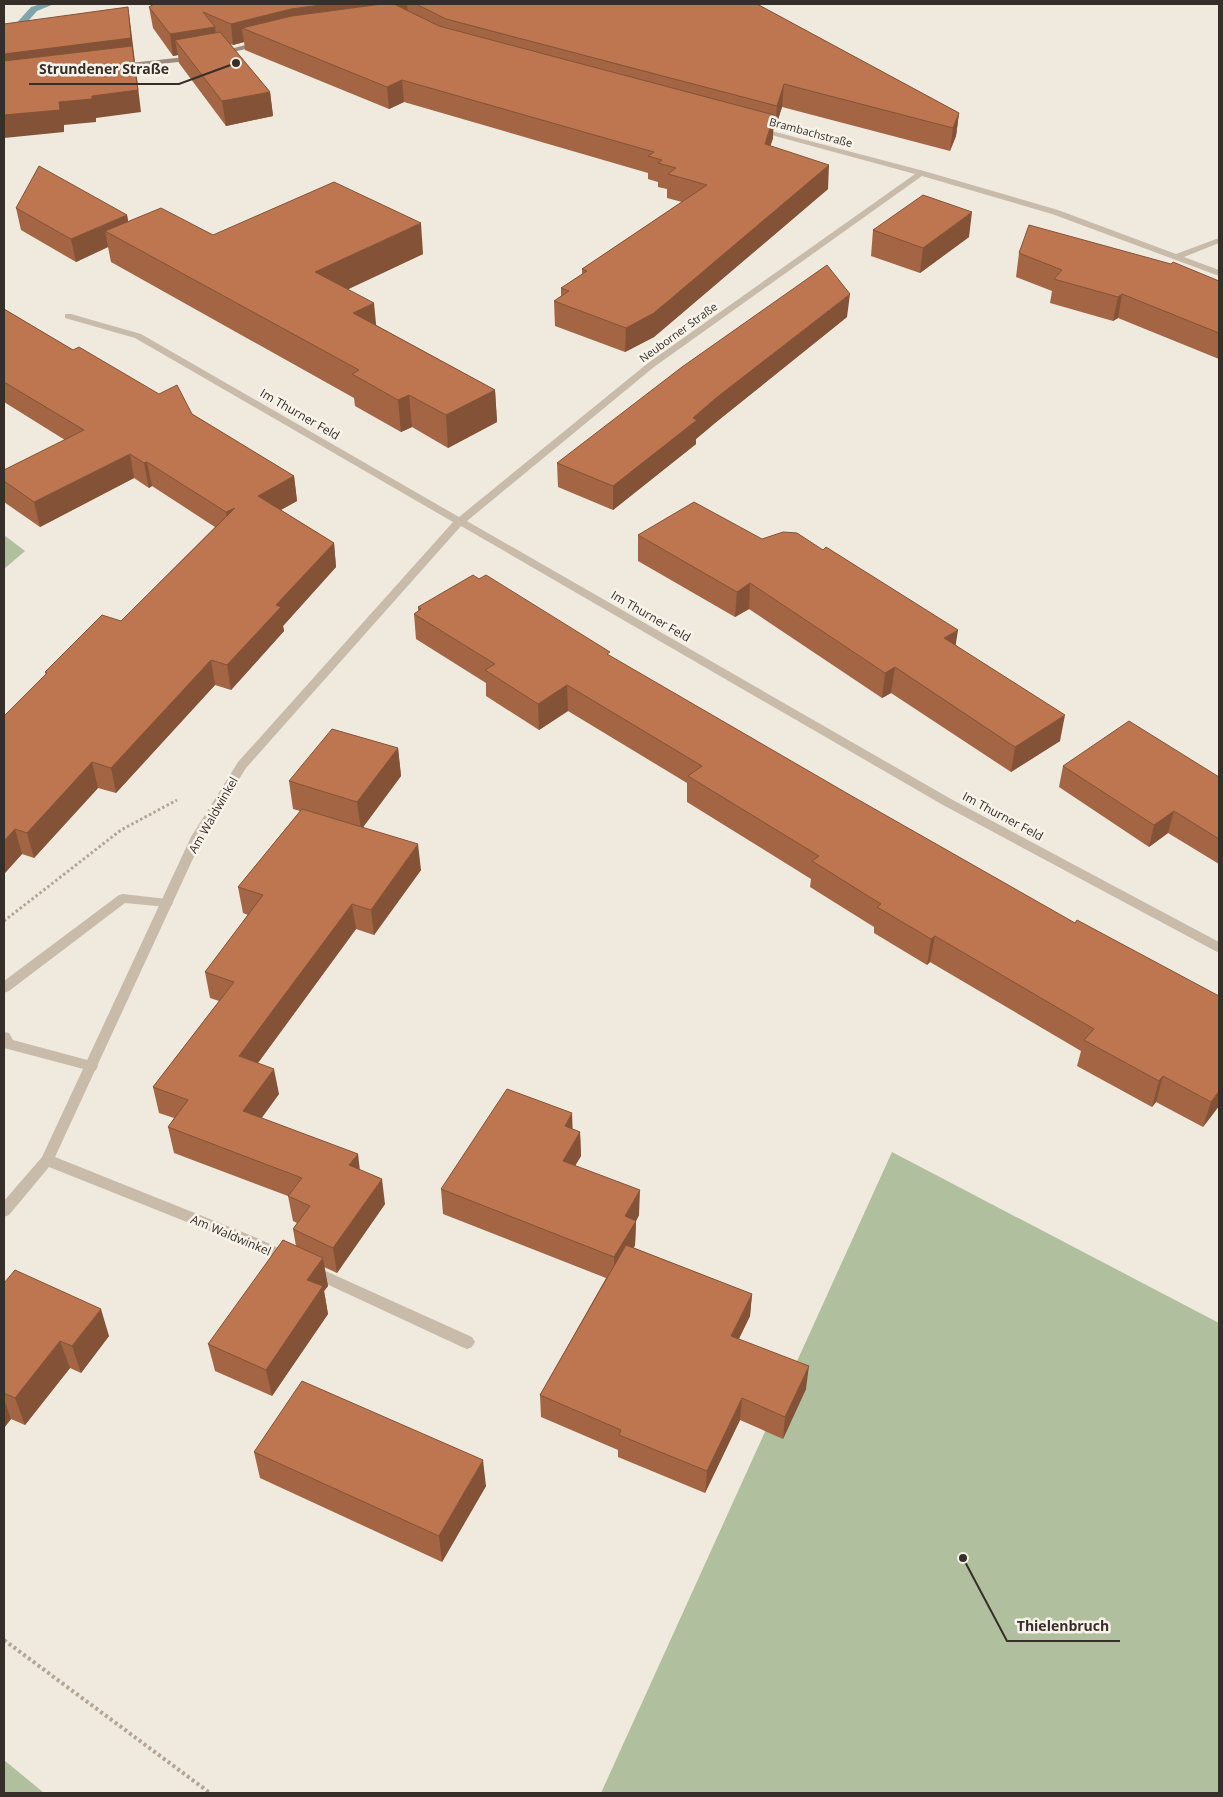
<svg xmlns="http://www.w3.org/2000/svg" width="1223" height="1797" viewBox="0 0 1223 1797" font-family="'Open Sans',sans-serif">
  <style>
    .green { fill: #b0bf9e }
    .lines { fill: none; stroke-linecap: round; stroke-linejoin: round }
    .stream { fill: #7fa4ab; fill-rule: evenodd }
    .path-far1 { stroke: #b3a594; stroke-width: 3; stroke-dasharray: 2.5 2.5; stroke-linecap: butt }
    .path { stroke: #b3a594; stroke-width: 4; stroke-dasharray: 3 3; stroke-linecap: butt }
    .lane { fill: #c8bbaa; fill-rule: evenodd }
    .street { fill: #c8bbaa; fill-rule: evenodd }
    .secondary { fill: #9b8b7c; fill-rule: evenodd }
    .wall { fill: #a36544 }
    .shaded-wall { fill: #845337 }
    .building { fill: #bd764f; stroke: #845337 }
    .labels { text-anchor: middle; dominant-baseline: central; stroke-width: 5; stroke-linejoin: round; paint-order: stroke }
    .far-street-label { font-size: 11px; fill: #362f29; stroke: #f8f3ea }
    .street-label { font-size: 12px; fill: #362f29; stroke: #f8f3ea }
    .leader { fill: none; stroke: #362f29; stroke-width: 2 }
    .callout-dot { fill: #362f29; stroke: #f8f3ea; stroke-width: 2 }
    .callout-label { font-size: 14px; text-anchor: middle; font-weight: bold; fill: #362f29; stroke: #f8f3ea; stroke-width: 5; stroke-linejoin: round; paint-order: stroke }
  </style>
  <rect width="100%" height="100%" fill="#f0eade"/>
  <g class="green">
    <path d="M4 535 25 551 4 569Z"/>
    <path d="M892 1152 1219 1323V1793H601Z"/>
    <path d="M4 1760 44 1793H4Z"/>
  </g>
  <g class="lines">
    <path class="stream" d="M41 4H54L37 11 7 45 4 46V37L31 7Z"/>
    <path class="path-far1" d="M4 921 121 830 177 800"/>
    <path class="path" d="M4 1640 210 1793"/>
    <g class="lane">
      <path d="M123 894 167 899 171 900 173 903 171 906 167 907 125 903 9 991 4 993V981L119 895Z"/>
      <path d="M4 1032 9 1033 13 1040 91 1061 96 1062 98 1066 96 1070 91 1071 4 1048Z"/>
    </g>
    <g class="street">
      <path d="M756 127 924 171 1058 210 1176 254 1219 238V243L1184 257 1219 270V276L1052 214 922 176 654 367 467 521 951 799 1219 942V953L943 805 461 526 246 768 203 837 55 1157 257 1238 295 1256 297 1260 295 1264 290 1266 285 1264 247 1246 49 1167 9 1215 4 1217V1201L42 1157 191 837 238 762 453 522 135 338 65 318V314H71L141 334 459 517 648 363 915 174 756 131Z"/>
      <path d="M310 1264 472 1337 475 1342 472 1347 467 1349 462 1347 305 1274 303 1270 305 1266Z"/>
    </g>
    <g class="secondary">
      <path d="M261 41 265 43 264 45 219 55 215 53Z"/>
      <path d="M195 56 199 58 198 60 120 68 116 66 120 64Z"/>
    </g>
  </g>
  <g class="wall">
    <path d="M154 4H757L959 113 956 136 950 151 782 107 775 129 773 128V138L770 146 828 189 654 337 625 352 555 326 554 301 561 296V288L582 274V269L682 202 667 198V189L658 187V182L648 179V173L404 102 389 109 245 50 244 42 233 45 230 44 270 92 273 116 226 126 179 63 178 55 173 56 153 28 149 7Z"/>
    <path d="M16 208 127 215 128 222 213 235 423 254 348 289 376 325 495 390 497 422 448 448 412 427 401 432 355 406 354 398 111 262 108 247 76 262 21 230Z"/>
    <path d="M873 230 969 237 920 273 871 256Z"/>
    <path d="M1019 253 1219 281V359L1118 318 1113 321 1050 303 1052 291 1016 277Z"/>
    <path d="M4 309 73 350 192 414 294 476 297 501 281 510 334 543 336 567 283 626 284 631 231 690 215 685 116 793 98 788 34 858 22 854 4 874V716L46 675 45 672 121 621 215 527 152 486 149 488 134 478 40 527 4 502V470L65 440 4 402Z"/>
    <path d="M847 317 715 423 696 439V444L613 510 558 487 557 463Z"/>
    <path d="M638 535 956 645 1060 741 1011 772 891 693 882 698 749 609 735 617 638 561Z"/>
    <path d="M418 607 610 656 1219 1106 1203 1127 1156 1102 1152 1107 1077 1066 1081 1051 930 962 927 965 874 933V927L810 887 811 879 687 802V783L568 711 539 730 486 696V683L416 639 414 614 418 611Z"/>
    <path d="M398 748 401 776 363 827 421 870 374 935 356 929 258 1063 279 1094 261 1118 360 1170 385 1204 337 1273 324 1267 328 1286 324 1291 328 1314 272 1396 215 1371 208 1344 296 1246 293 1229 297 1223 293 1221 288 1196 174 1153 168 1127 174 1118 159 1113 153 1087 219 1001 210 998 205 972 248 915 243 913 238 887 300 811 293 809 289 781Z"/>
    <path d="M1063 766 1219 777V864L1168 833 1149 847 1059 787Z"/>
    <path d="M573 1129 580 1132 581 1156 575 1165 639 1215 636 1221 635 1245 634 1248 752 1294 750 1316 739 1339 806 1389 783 1439 740 1420 705 1493 618 1457V1450L541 1417 540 1395 606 1278 443 1214 441 1189Z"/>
    <path d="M4 1283 109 1336 81 1373 70 1368 25 1425 11 1419 4 1428Z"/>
    <path d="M254 1452 486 1486 442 1562 260 1478Z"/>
  </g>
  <g class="shaded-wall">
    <path d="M328 4H407L408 13 242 28 244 42 233 45 231 24 291 9Z"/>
    <path d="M128 7 131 29 141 112 96 118V122L64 125V132L4 138V54Z"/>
    <path d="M215 27 218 49 175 40 178 55 173 56 170 34Z"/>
    <path d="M402 80 404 102 389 109 387 87Z"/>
    <path d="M784 84 782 107 775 129 777 106Z"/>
    <path d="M270 92 273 116 226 126 222 101Z"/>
    <path d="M959 113 956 136 950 151 953 128Z"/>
    <path d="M774 115 773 138 764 167 765 144Z"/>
    <path d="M829 165 828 189 654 337 625 352 626 328Z"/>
    <path d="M972 212 969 237 920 273 923 248Z"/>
    <path d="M127 215 131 238 105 231 108 247 76 262 71 239Z"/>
    <path d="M421 223 423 254 319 303 315 272Z"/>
    <path d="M850 294 847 317 715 423 696 439V444L613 510V486L716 398Z"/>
    <path d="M1122 294 1118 318 1113 321 1118 297Z"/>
    <path d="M374 303 377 334 353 313Z"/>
    <path d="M495 390 497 422 448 448 446 415Z"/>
    <path d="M409 395 412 427 401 432 398 400Z"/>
    <path d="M130 454 134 478 40 527 34 502Z"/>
    <path d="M147 462 152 486 149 488 144 463Z"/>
    <path d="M294 476 297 501 262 520 258 496Z"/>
    <path d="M235 508 230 537 226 512Z"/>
    <path d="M334 543 336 567 283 626 284 631 231 690 227 665 276 605Z"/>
    <path d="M750 583 749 609 735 617 737 592Z"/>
    <path d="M958 630 954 656 944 638Z"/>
    <path d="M211 660 215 685 116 793 111 768Z"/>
    <path d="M895 667 891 693 882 698 885 673Z"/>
    <path d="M567 685 568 711 539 730 538 704Z"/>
    <path d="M1065 715 1060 741 1011 772 1015 747Z"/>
    <path d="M398 748 401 776 361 830 357 802Z"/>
    <path d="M92 762 98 788 34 858 27 833Z"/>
    <path d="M1174 811 1168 833 1149 847 1154 825Z"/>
    <path d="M15 829 22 854 4 874V841Z"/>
    <path d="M418 844 421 870 374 935 371 910Z"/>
    <path d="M352 904 356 929 244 1082 239 1056Z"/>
    <path d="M935 936 930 962 927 965 931 939Z"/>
    <path d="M274 1069 279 1094 248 1137 243 1111Z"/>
    <path d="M1163 1076 1156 1102 1152 1107 1159 1081Z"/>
    <path d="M1219 1091V1106L1203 1127 1211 1102Z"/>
    <path d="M572 1113 573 1138 565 1126Z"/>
    <path d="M580 1132 581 1156 564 1185 563 1161Z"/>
    <path d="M358 1154 361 1179 349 1165Z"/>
    <path d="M382 1179 385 1204 337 1273 333 1248Z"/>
    <path d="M640 1190 639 1215 636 1221 635 1245 614 1281V1257L625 1216Z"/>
    <path d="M323 1258 328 1286 324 1291 328 1314 272 1396 266 1370 307 1280Z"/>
    <path d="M752 1294 750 1316 729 1358 731 1336Z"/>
    <path d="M101 1309 109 1336 81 1373 72 1346Z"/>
    <path d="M60 1341 70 1368 25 1425 15 1398Z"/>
    <path d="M809 1366 806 1389 783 1439 785 1417Z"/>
    <path d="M742 1398 740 1420 705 1493 707 1471Z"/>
    <path d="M4 1399 11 1419 4 1428Z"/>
    <path d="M483 1460 486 1486 442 1562 439 1536Z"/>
  </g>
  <g class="building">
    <path d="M154 4H328L291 9 231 24 203 12 215 27 170 34 149 7Z"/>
    <path d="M382 4H394L439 26 774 115 765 144 829 165 654 313 626 328 554 301 569 291 561 288 587 271 582 269 707 185 668 174 676 168 658 163 662 160 648 156 654 152 402 80 387 87 242 28 292 16Z"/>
    <path d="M416 4H757L959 113 953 128 784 84 777 106 446 19Z"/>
    <path d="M128 7 131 38 4 54V24Z"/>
    <path d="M220 32 270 92 222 101 175 40Z"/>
    <path d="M132 46 138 90 92 96V99L59 102 60 110 4 115V61Z"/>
    <path d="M39 166 127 215 71 239 16 208Z"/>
    <path d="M334 182 421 223 315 272 374 303 353 313 495 390 446 415 409 395 398 400 352 374 359 370 105 231 161 208 213 235Z"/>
    <path d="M923 195 972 212 923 248 873 230Z"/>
    <path d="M1029 225 1171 264 1173 262 1219 281V333L1122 294 1118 297 1054 279 1062 270 1019 253Z"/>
    <path d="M827 265 850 294 716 398 693 418 697 420 613 486 557 463 682 367Z"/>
    <path d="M4 309 73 350 79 347 159 394 177 385 192 414 294 476 258 496 334 543 276 605 281 607 227 665 211 660 111 768 92 762 27 833 15 829 4 841V716L47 673 45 672 102 615 121 621 235 508 226 512 147 462 144 463 130 454 34 502 4 481V470L84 430 4 382Z"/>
    <path d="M694 502 762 539 783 532 797 533 823 550 826 547 958 630 944 638 1065 715 1015 747 895 667 885 673 750 583 737 592 638 535Z"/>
    <path d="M473 575 479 579 486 575 610 652 607 654 850 795 1075 923 1077 920 1219 996V1091L1211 1102 1163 1076 1159 1081 1084 1040 1094 1029 935 936 931 939 877 907 881 904 812 861 819 856 688 776 702 766 567 685 538 704 485 670 495 664 414 614 421 609 418 607Z"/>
    <path d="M1129 721 1219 777V839L1174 811 1154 825 1063 766Z"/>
    <path d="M332 729 398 748 357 802 289 781Z"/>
    <path d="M302 809 418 844 371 910 352 904 239 1056 274 1069 243 1111 358 1154 349 1165 382 1179 333 1248 293 1229 310 1206 288 1196 302 1178 168 1127 188 1100 153 1087 234 982 205 972 263 895 238 887Z"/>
    <path d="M507 1089 572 1113 565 1126 580 1132 563 1161 640 1190 625 1216 636 1221 614 1257 441 1189Z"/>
    <path d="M283 1240 323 1258 307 1280 323 1286 266 1370 208 1344Z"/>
    <path d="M626 1245 752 1294 731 1336 809 1366 785 1417 742 1398 707 1471 619 1435 621 1430 540 1395Z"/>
    <path d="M15 1270 101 1309 72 1346 60 1341 15 1398 4 1393V1283Z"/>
    <path d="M302 1381 483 1460 439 1536 254 1452Z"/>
  </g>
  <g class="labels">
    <g class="far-street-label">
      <text transform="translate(811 132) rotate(15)">Brambachstraße</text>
      <text transform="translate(678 332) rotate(-36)">Neuborner Straße</text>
    </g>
    <g class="street-label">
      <text transform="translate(300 414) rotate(30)">Im Thurner Feld</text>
      <text transform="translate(651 616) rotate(30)">Im Thurner Feld</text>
      <text transform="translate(213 815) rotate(-60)">Am Waldwinkel</text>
      <text transform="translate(1003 816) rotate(28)">Im Thurner Feld</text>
      <text transform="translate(231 1235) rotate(23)">Am Waldwinkel</text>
    </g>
  </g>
  <path class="leader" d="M236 63L179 84H29M963 1558L1007 1641H1120"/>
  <g class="callout-dot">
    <circle cx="236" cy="63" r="5"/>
    <circle cx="963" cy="1558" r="5"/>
  </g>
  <g class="callout-label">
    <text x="104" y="74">Strundener Straße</text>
    <text x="1063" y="1631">Thielenbruch</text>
  </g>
  <rect width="1223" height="1797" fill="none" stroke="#362f29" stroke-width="10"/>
</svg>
